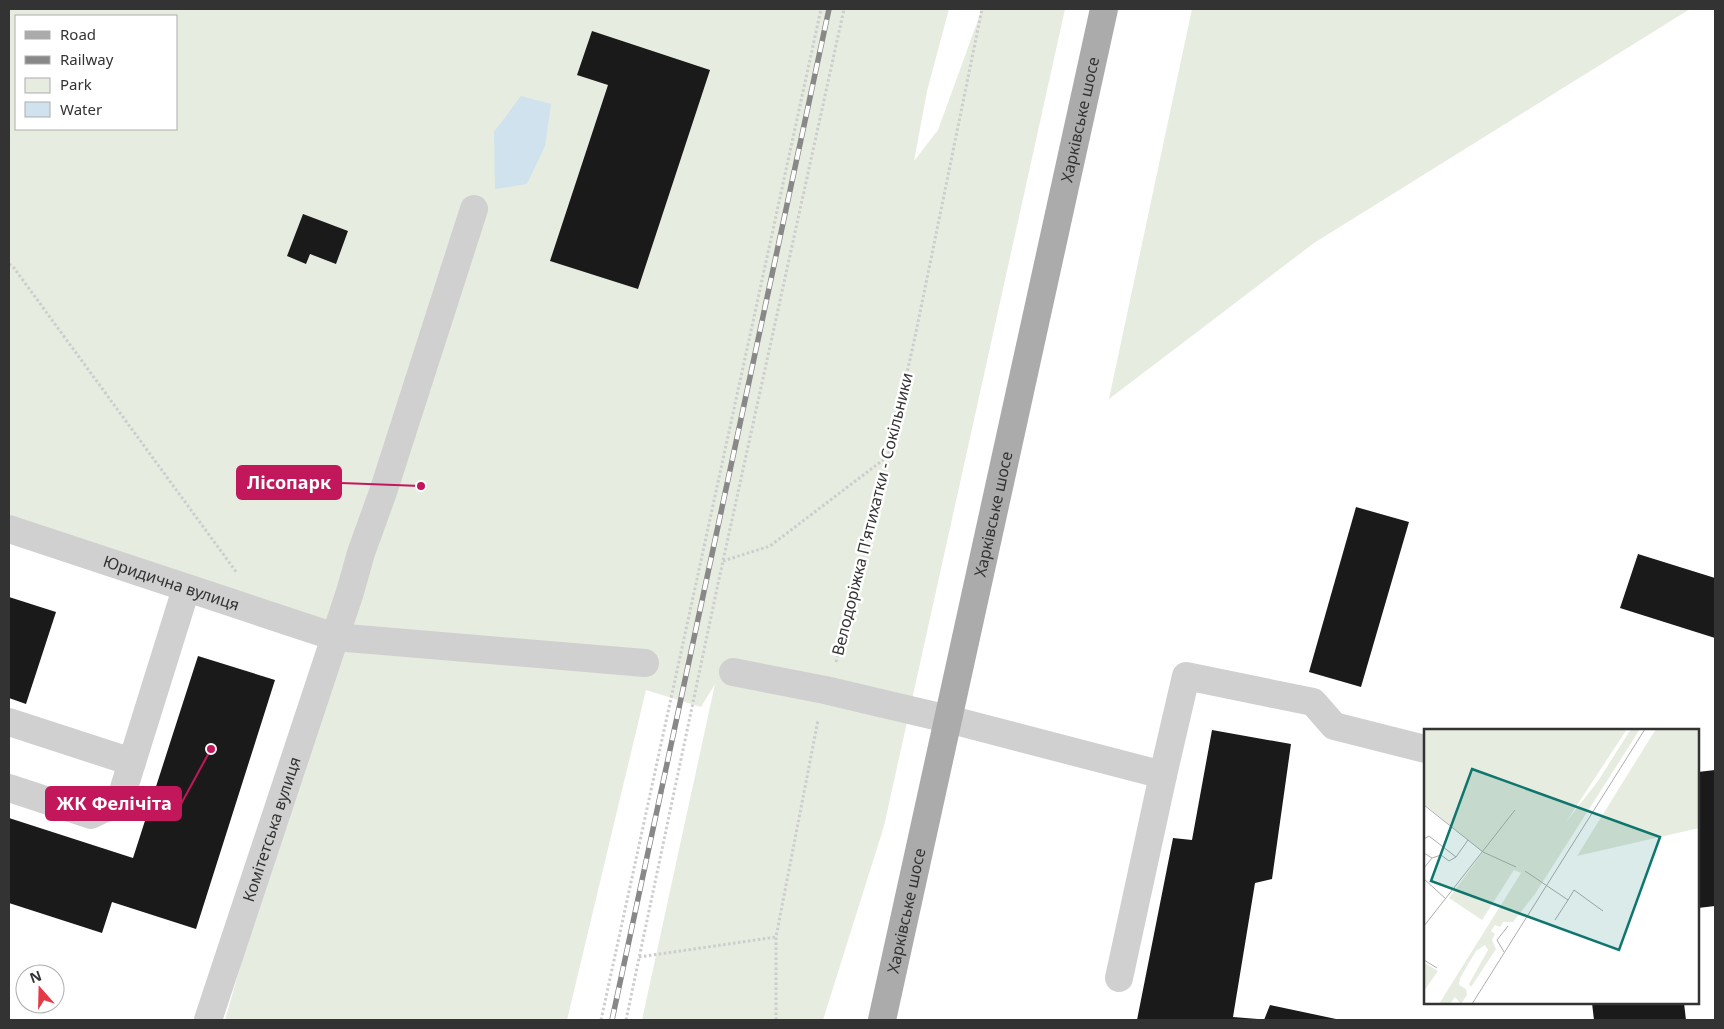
<svg xmlns="http://www.w3.org/2000/svg" width="1724" height="1029" viewBox="0 0 1724 1029" font-family="'Noto Sans',sans-serif">
  <style>
    .green { fill: #e6ecdf; fill-rule: evenodd }
    .water { fill: #cfe2ee }
    .building { fill: #1a1a1a }
    .lines { fill: none; stroke-linecap: round; stroke-linejoin: round }
    .path { stroke: #cdcdcd; stroke-width: 3; stroke-dasharray: 2.5 2.5; stroke-linecap: butt }
    .minor { stroke: #d0d0d0; stroke-width: 28 }
    .major { stroke: #ababab; stroke-width: 28 }
    .rail-casing { stroke: #888; stroke-width: 5.5 }
    .rail { stroke: #fff; stroke-width: 4; stroke-dasharray: 11; stroke-linecap: butt }
    .labels { text-anchor: middle; dominant-baseline: central; stroke-width: 5; stroke-linejoin: round; paint-order: stroke }
    .street-label { font-size: 16px; fill: #333; stroke: #fff }
    .inset-road { fill: none; stroke: #adadad; stroke-width: 1 }
    .view { fill: #0f766e; fill-opacity: 0.15; stroke: #0f766e; stroke-width: 2.5 }
    .inset-edge { fill: none; stroke: #333; stroke-width: 2.5 }
    .leader { fill: none; stroke: #c2185b; stroke-width: 2 }
    .callout-dot { fill: #c2185b; stroke: #fff; stroke-width: 2 }
    .callout { fill: #c2185b; stroke: #c2185b; stroke-width: 2 }
    .callout-label { font-size: 18px; text-anchor: middle; font-weight: bold; fill: #fff }
  </style>
  <rect width="100%" height="100%" fill="#fff"/>
  <g class="green">
    <path d="M9 9H949L927 91 914 161 938 130 982 9H1065L884 826 823 1020H642L715 684 701 707 646 690 567 1020H225L335 637 9 525ZM16 16H176V129H16Z"/>
    <path d="M1192 9H1690L1314 243 1109 399Z"/>
  </g>
  <path class="water" d="M521 96 551 104 545 146 527 184 495 189 494 132Z"/>
  <g class="building">
    <path d="M592 31 710 70 638 289 550 261 608 85 577 75Z"/>
    <path d="M303 214 348 231 336 264 310 254 306 264 287 256Z"/>
    <path d="M1356 507 1409 522 1361 687 1309 672Z"/>
    <path d="M1638 554 1715 578V638L1620 608Z"/>
    <path d="M9 597 56 612 26 704 9 698Z"/>
    <path d="M198 656 275 680 196 929 112 902 102 933 9 903V818L133 858Z"/>
    <path d="M1212 730 1291 744 1272 879 1255 883 1233 1017 1258 1019V1020H1137L1173 838 1192 840Z"/>
    <path d="M1715 770V906L1698 908V772Z"/>
    <path d="M1592 1003H1684L1686 1020H1594Z"/>
    <path d="M1270 1005 1336 1019V1020H1264Z"/>
  </g>
  <g class="lines">
    <g class="path">
      <path d="M9 264 14 268 237 573"/>
      <path d="M723 561 770 546 887 457"/>
      <path d="M836 662 888 457 915 337 982 9"/>
      <path d="M639 957 776 937"/>
      <path d="M601 1020 821 9"/>
      <path d="M626 1020 719 579 844 9"/>
      <path d="M776 1020V937L818 720"/>
    </g>
    <g class="minor">
      <path id="s1" d="M9 529 335 637 645 663"/>
      <path d="M733 672 825 690 948 719 1163 775 1119 978"/>
      <path d="M9 722 132 762 120 801 91 815 9 788"/>
      <path d="M132 762 186 589"/>
      <path d="M1163 775 1186 676 1313 702 1334 726 1425 749"/>
      <path id="s2" d="M208 1020 350 592 361 553 383 492 474 209"/>
    </g>
    <path class="major" id="s3" d="M882 1020 1104 9"/>
    <g class="rail-casing">
      <path id="rail" d="M612 1020 829 9"/>
    </g>
    <use href="#rail" class="rail"/>
  </g>
  <g class="labels">
    <g class="street-label">
      <text stroke="none"><textPath href="#s3" startOffset="922">Харківське шосе</textPath></text>
      <text transform="translate(872 514) rotate(-76)">Велодоріжка П'ятихатки - Сокільники</text>
      <text stroke="none"><textPath href="#s3" startOffset="518">Харківське шосе</textPath></text>
      <text stroke="none"><textPath href="#s1" startOffset="171">Юридична вулиця</textPath></text>
      <text stroke="none"><textPath href="#s2" startOffset="201">Комітетська вулиця</textPath></text>
      <text stroke="none"><textPath href="#s3" startOffset="112">Харківське шосе</textPath></text>
    </g>
  </g>
  <g transform="translate(1424 729)">
    <rect width="275" height="275" fill="#fff"/>
    <path d="M0 0H203L142 93 174 52 207 0H216L111 165 89 193H79L76 198 71 196 67 202 71 205 68 211 72 220 47 258 45 255 64 221 61 216 52 222 36 249 35 256 42 260 43 266 37 275 31 268 26 275H15L97 144 90 141 58 191 25 169 59 123 0 75ZM232 0H275V99L153 127ZM1 234 14 242 0 262 1 248Z" fill="#e6ecdf"/>
    <path class="inset-road" d="M0 76 59 123 92 138M0 110 5 107 32 128 25 132 17 126 8 129M0 124 8 129 0 139M32 128 44 111M101 142 144 171 131 191M0 150 22 170M144 171 150 161 179 182M0 197 91 81M80 223 73 211 84 197M0 231 13 239M48 275 221 0"/>
    <path class="view" d="M48 40 236 108 195 221 7 152Z"/>
    <rect width="275" height="275" class="inset-edge"/>
  </g>
  <path class="leader" d="M421 486L341 483M211 749L181 804"/>
  <g class="callout-dot">
    <circle cx="421" cy="486" r="5"/>
    <circle cx="211" cy="749" r="5"/>
  </g>
  <g class="callout">
    <rect x="237" y="466" width="104" height="33" rx="5"/>
    <rect x="46" y="787" width="135" height="33" rx="5"/>
  </g>
  <g class="callout-label">
    <text x="289" y="489">Лісопарк</text>
    <text x="114" y="810">ЖК Фелічіта</text>
  </g>
  <rect width="1724" height="1029" fill="none" stroke="#333333" stroke-width="20"/>
  <rect x="15" y="15" width="162" height="115" fill="#ffffff" stroke="#adadad"/>
  <rect x="25" y="31" width="25" height="8" fill="#ababab" stroke="#adadad"/>
  <text x="60" y="40" font-size="15" fill="#333333">Road</text>
  <rect x="25" y="56" width="25" height="8" fill="#888888" stroke="#adadad"/>
  <text x="60" y="65" font-size="15" fill="#333333">Railway</text>
  <rect x="25" y="78" width="25" height="15" fill="#e6ecdf" stroke="#adadad"/>
  <text x="60" y="90" font-size="15" fill="#333333">Park</text>
  <rect x="25" y="102" width="25" height="15" fill="#cfe2ee" stroke="#adadad"/>
  <text x="60" y="115" font-size="15" fill="#333333">Water</text>
  <g transform="translate(40 989) rotate(340)"><circle r="24" fill="#ffffff" stroke="#adadad"/>
  <path d="M0-4L9 19L0 12L-9 19Z" fill="#e63946"/>
  <text y="-8" font-size="14" font-weight="bold" text-anchor="middle" fill="#333333">N</text>
  </g>
</svg>
